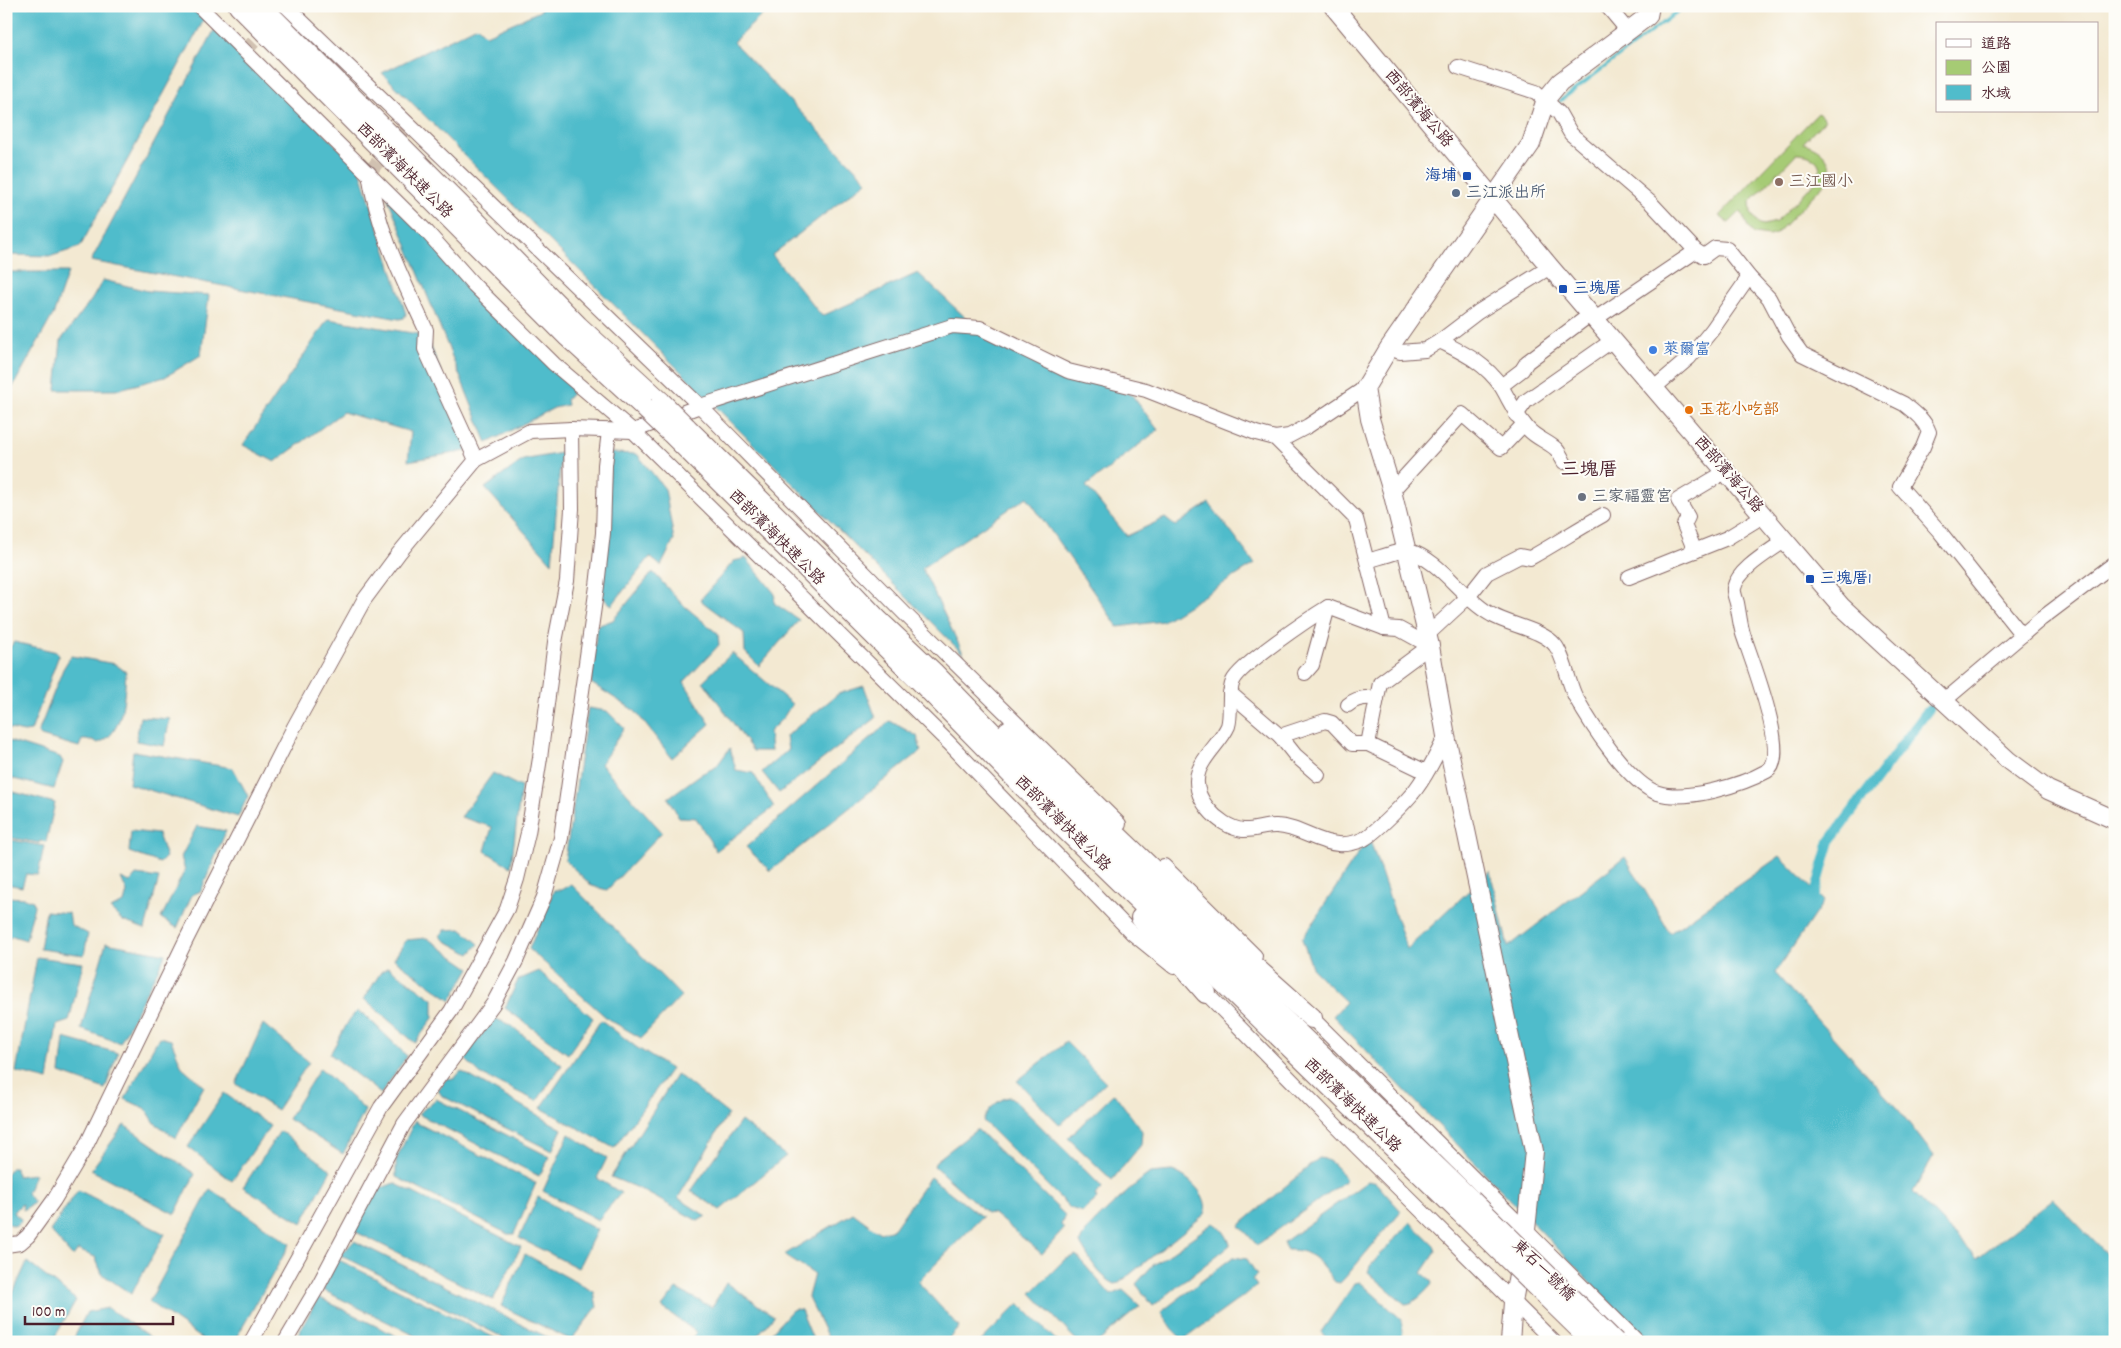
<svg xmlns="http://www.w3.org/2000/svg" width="2121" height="1348" viewBox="0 0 2121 1348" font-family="Dekko,'LXGW WenKai TC',sans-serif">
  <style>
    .green { fill: #a6cb74; stroke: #787550; fill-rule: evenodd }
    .water { fill: #50bccb; stroke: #4d6e7b }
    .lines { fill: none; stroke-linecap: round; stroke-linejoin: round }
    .stream { stroke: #50bccb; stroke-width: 3 }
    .canal { stroke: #50bccb; stroke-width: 10 }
    .minor-tunnel { stroke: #d1c1b1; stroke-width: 14; stroke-dasharray: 14 7; stroke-linecap: butt }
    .minor-casing { stroke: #856665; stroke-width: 16 }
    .major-casing { stroke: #856665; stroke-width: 20 }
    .highway-casing { stroke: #856665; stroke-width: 22 }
    .minor { stroke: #fff; stroke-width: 14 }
    .major { stroke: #fff; stroke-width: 18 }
    .highway { stroke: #fff; stroke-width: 20 }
    .highway-bridge-casing { stroke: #856665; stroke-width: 22; stroke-linecap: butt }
    .highway-bridge { stroke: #fff; stroke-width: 20 }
    .transit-dot { fill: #1a4fb4; stroke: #fdfcf7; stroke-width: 2 }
    .education-dot { fill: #8d6e63; stroke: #fdfcf7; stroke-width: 2 }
    .service-dot { fill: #5c6f8a; stroke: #fdfcf7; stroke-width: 2 }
    .shop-dot { fill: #3f7fe0; stroke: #fdfcf7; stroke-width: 2 }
    .food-dot { fill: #e8710a; stroke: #fdfcf7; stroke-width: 2 }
    .worship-dot { fill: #6b7280; stroke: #fdfcf7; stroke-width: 2 }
    .labels { text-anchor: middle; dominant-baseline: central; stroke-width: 4; stroke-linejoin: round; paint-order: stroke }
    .street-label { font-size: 16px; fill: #4a1f2b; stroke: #fdfcf7 }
    .transit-label { font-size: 16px; fill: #164399; stroke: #fdfcf7; text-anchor: start }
    .education-label { font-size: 16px; fill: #785e54; stroke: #fdfcf7; text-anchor: start }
    .service-label { font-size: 16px; fill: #4e5e75; stroke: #fdfcf7; text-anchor: start }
    .shop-label { font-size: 16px; fill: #366cbe; stroke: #fdfcf7; text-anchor: start }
    .food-label { font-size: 16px; fill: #c56008; stroke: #fdfcf7; text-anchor: start }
    .worship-label { font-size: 16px; fill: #5b616d; stroke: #fdfcf7; text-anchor: start }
    .quarter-label { font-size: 19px; fill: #4a1f2b; stroke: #fdfcf7 }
  </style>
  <rect width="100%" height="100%" fill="#fdfcf7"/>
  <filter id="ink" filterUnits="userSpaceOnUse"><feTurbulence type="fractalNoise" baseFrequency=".02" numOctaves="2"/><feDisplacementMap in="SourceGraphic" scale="10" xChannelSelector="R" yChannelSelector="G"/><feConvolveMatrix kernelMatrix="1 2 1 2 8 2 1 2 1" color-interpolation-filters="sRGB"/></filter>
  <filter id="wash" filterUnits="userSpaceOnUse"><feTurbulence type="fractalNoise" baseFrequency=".0096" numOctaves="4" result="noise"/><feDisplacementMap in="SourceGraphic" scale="20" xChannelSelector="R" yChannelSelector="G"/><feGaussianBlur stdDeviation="1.12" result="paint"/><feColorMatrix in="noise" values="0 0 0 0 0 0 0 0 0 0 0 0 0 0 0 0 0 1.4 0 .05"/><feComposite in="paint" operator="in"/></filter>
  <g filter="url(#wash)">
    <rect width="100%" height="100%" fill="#f3e9d2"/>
    <path class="green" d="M1818 113 1825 120 1803 143C1820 148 1832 158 1831 177L1776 234 1769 236 1754 234 1748 227 1741 211 1729 223 1719 216ZM1796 154C1811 154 1824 161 1819 178L1776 222 1764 225 1759 224 1751 213 1750 202Z"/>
    <g class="water">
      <path d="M6 6H196L206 16 80 247 52 256 6 255Z"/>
      <path d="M542 6H772L733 42 867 181 772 255 822 316 918 273 983 334 1132 395 1158 430 1086 486 1127 536 1165 518 1175 526 1209 503 1255 564 1163 621 1118 627 1027 497 922 568 964 655 382 73 477 26 486 35 540 11Z"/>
      <path d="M216 27 360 169 406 314 404 318 399 319 91 261Z"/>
      <path d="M387 196 573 380V392L566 400 567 405 554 408 487 443Z"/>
      <path d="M6 272H68L54 313 6 399Z"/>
      <path d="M103 280 148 291 209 295 201 355 165 377 116 390H56L61 340 92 299Z"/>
      <path d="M328 319 418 334 429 342 472 450 408 461 411 432 343 412 275 462 243 445Z"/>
      <path d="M561 453 552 563 485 488 523 460Z"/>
      <path d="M611 453 637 454 665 489 674 540 661 566 650 557 612 605 599 595Z"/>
      <path d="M746 558 775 594 774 603 799 620 759 666 745 652 744 633 700 600 734 561Z"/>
      <path d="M653 572 681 603 718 634 719 645 684 682 710 724 672 758 635 711 591 683 597 626 613 620Z"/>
      <path d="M14 642 57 652 59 655 31 731 24 732 6 728V652Z"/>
      <path d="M732 653 792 704 783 718 769 732 771 751H753L703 681Z"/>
      <path d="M71 656 115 664 126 672C124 694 125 734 98 743L93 740H82L79 747 41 736 38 733 63 669Z"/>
      <path d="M864 686 876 718 779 793 762 772 788 750 786 736 838 694Z"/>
      <path d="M588 708 607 711 624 728 601 764 662 832 607 890 592 886 565 860Z"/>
      <path d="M140 717 170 719 164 746 136 741Z"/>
      <path d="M890 721 917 736 921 751 770 871 746 847Z"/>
      <path d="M6 740 60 757 63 762 54 789 6 777Z"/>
      <path d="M730 748 736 770 753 773 774 807 716 851 696 818 679 817 668 798 701 774 716 767Z"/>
      <path d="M133 751 233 768 248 796 238 817 129 784Z"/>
      <path d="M493 773 521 787 511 867 485 851 492 827 461 817Z"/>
      <path d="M6 790 55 803 46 842 40 841 39 843 6 837Z"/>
      <path d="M197 826 226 831 201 891 192 895 177 928 161 918 185 870 181 857Z"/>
      <path d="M131 831 158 834 166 857 160 863 129 852Z"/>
      <path d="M1369 837 1407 949 1490 871 1508 947 1625 857 1670 933 1780 856 1824 901 1775 973 1902 1114 1934 1156 1913 1192 1977 1258 2053 1199 2115 1263V1342H1648L1333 1016 1346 1002 1313 970 1302 939Z"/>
      <path d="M6 839 44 846 38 875 26 874 22 887 6 884Z"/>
      <path d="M136 875 159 878 145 929 123 921 110 909 124 903 127 892 121 878 130 882Z"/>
      <path d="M571 884 681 996 641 1038 608 1019 529 949 554 890H561Z"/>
      <path d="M6 897 25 898 33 901 34 906 26 940 13 936 6 940Z"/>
      <path d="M46 911 69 913 71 925 88 934 84 955 40 949Z"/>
      <path d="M461 929 479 944 470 954 444 940 440 936 445 930Z"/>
      <path d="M427 938 470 968 451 1000 394 959 406 940Z"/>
      <path d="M106 943 166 954 120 1043 81 1029Z"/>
      <path d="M37 957 83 963 69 1021 57 1025 48 1080 16 1072Z"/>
      <path d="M388 967 433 999V1018L415 1043 364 999 381 972Z"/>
      <path d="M539 971 593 1018 568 1054 505 1008 518 980Z"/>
      <path d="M358 1011 366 1016 407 1056 381 1094 330 1054 351 1017Z"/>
      <path d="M494 1018 510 1025 562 1065 537 1101 480 1074 464 1058Z"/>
      <path d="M601 1020 636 1047 671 1069 614 1148 541 1108Z"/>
      <path d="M263 1024 309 1062 277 1110 236 1084Z"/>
      <path d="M159 1037 171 1040 182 1067 204 1086 176 1138 155 1123 146 1109 125 1099Z"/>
      <path d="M64 1038 118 1053 105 1089 60 1073Z"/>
      <path d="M1066 1042 1106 1082 1060 1125 1017 1081Z"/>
      <path d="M320 1068 365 1110 343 1154 288 1119Z"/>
      <path d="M461 1071 562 1129 552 1151 442 1096 438 1090 447 1078 454 1079Z"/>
      <path d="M677 1074 728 1114 678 1198 706 1216 698 1221 640 1189 611 1177Z"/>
      <path d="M224 1093 270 1126 232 1181 188 1147Z"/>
      <path d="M1114 1093 1142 1131 1141 1145 1112 1180 1068 1138Z"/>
      <path d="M1011 1097 1100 1185 1102 1188 1095 1195 1097 1199 1082 1212 1070 1208 983 1121C986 1111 1000 1097 1011 1097Z"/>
      <path d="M436 1099 550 1157 539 1176 418 1114Z"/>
      <path d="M415 1120 417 1123 536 1183 514 1234H508L396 1177V1160Z"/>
      <path d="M741 1121 786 1156 720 1210 691 1191Z"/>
      <path d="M124 1125 195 1174 175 1214 91 1170Z"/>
      <path d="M976 1130H978L1065 1215 1061 1225 1064 1229 1042 1254 994 1214 987 1213 934 1166 936 1161Z"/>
      <path d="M280 1131 331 1170 302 1223 243 1187Z"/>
      <path d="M569 1134 607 1158 597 1178 621 1193 598 1220 543 1191Z"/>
      <path d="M1319 1158C1330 1158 1339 1170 1345 1178V1181L1257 1245 1240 1226 1242 1223Z"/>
      <path d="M11 1168H16L17 1176 35 1174 27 1193 34 1203 23 1210 22 1204 13 1212 22 1220 15 1226 6 1223 8 1208 6 1174Z"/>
      <path d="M1172 1171C1188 1176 1210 1196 1205 1214L1119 1283 1115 1284C1099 1277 1089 1258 1080 1243 1082 1229 1129 1191 1142 1179L1150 1173Z"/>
      <path d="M930 1177 982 1217 918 1282 959 1327 946 1342H830L808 1297 814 1274 784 1255 853 1213 880 1233 894 1229Z"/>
      <path d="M1368 1181 1376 1183 1401 1211 1344 1279 1340 1283 1335 1282C1321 1264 1313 1249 1287 1250L1284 1245V1242Z"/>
      <path d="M394 1183 521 1247 493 1300 354 1231 377 1190Z"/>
      <path d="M210 1189 290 1244 234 1342H207L149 1302Z"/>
      <path d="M78 1190 165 1234 131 1294 102 1274 95 1257 78 1250 73 1257 50 1231Z"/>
      <path d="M538 1197 597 1230 578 1268 519 1238Z"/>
      <path d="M1410 1222 1434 1245 1436 1252 1422 1273 1432 1281 1433 1283C1426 1291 1415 1304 1405 1304L1368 1272 1370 1266Z"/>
      <path d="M1213 1223C1220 1225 1229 1238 1230 1245L1153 1306 1136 1284 1152 1266Z"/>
      <path d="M354 1241 557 1342H512L341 1255Z"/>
      <path d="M525 1254 594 1292 597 1307 571 1340 501 1306Z"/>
      <path d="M1076 1255 1111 1295 1123 1290 1140 1306 1098 1342H1078L1031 1293 1064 1260Z"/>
      <path d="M1233 1257 1247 1259 1257 1275 1252 1279 1257 1286 1183 1340 1173 1330 1161 1312Z"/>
      <path d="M337 1259 503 1342H428L323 1290Z"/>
      <path d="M27 1262 76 1300 52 1342H6V1308Z"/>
      <path d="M1360 1282 1401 1319 1403 1332 1399 1342H1330L1321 1332 1355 1283Z"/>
      <path d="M726 1283 774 1316 752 1342H692L696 1332 662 1307 676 1289 712 1307Z"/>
      <path d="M318 1297 408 1342H301L296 1339Z"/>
      <path d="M1019 1303 1058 1342H980Z"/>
      <path d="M108 1308 157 1342H72L87 1312Z"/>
      <path d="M796 1309 801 1310 814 1342H763L792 1310Z"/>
    </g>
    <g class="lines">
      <path class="stream" d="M1560 101 1685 6"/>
      <path class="canal" d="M1811 904 1813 901 1830 841 1929 709"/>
    </g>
  </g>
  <g filter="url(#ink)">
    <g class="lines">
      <g class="minor-tunnel">
        <path d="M244 52 269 26"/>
        <path d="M369 173 408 123"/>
      </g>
      <g class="minor-casing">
        <g id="minor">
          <path d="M199 6 427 232 474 285 554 364 633 431 949 743 1132 933 1174 967"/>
          <path d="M286 6 700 406 904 613 1119 824"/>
          <path d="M1607 6 1628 31"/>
          <path d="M1458 67 1536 92 1559 113 1571 134 1651 203 1696 251 1704 256 1715 248 1727 249 1749 277 1769 298 1789 336 1802 354 1904 404C1914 412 1924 419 1929 432L1923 447 1900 487 1940 532 2022 635"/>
          <path d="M1595 319 1696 251"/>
          <path d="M1440 341C1465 354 1484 362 1501 386 1510 401 1516 416 1528 429 1536 438 1547 441 1556 449 1559 452 1562 458 1564 462"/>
          <path d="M1389 348 1400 352 1425 350 1440 341 1478 312 1550 267"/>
          <path d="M1501 386 1522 370 1527 362 1591 314"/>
          <path d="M1654 388 1689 358 1712 330 1749 277"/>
          <path d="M1516 415 1526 401 1613 340"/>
          <path d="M1275 438 1356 519 1384 628"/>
          <path d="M476 460 530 431 571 429 633 431 700 406 952 326 980 328 1068 371 1146 390 1256 433 1275 438 1289 436 1308 426 1365 388"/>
          <path d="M1392 491 1462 414 1501 448 1524 424"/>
          <path d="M1695 551 1684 525 1688 517 1678 500 1725 472"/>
          <path d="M1367 561C1376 559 1401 549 1409 551 1442 561 1461 598 1492 615 1509 625 1543 630 1555 645 1563 654 1569 684 1575 696 1590 723 1629 784 1658 793 1686 802 1742 785 1767 771 1791 758 1750 656 1743 634 1740 624 1739 613 1737 603 1736 599 1733 592 1734 588 1738 569 1769 552 1784 541"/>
          <path d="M1629 577 1727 538 1763 516"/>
          <path d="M1427 635 1468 597 1487 573 1520 556 1530 558C1555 544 1578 529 1603 515"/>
          <path d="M1305 673 1312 665 1328 607"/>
          <path d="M1230 693 1280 736 1325 721 1332 723 1352 744H1368L1426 772"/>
          <path d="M1944 701 2041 619 2115 563"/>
          <path d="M1348 705C1356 697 1367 697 1377 698"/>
          <path d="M1280 736 1295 755 1318 775"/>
          <path d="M1368 744 1380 683 1430 646 1399 629 1384 628 1328 607C1310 618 1240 665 1233 681 1227 695 1232 713 1228 726 1221 742 1205 754 1199 770 1189 796 1218 827 1243 830 1254 831 1266 825 1277 826 1299 827 1317 843 1338 844 1348 845 1355 843 1364 839 1376 832 1407 801 1416 789 1428 773 1437 754 1446 736"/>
          <path d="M1164 866 1255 956"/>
          <path d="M1201 988 1357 1147 1554 1342"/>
          <path d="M1307 1013 1638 1342"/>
          <path d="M6 1245 20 1243 28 1236 54 1200 85 1148 186 940 294 727 364 600 399 553 476 460 425 349 426 330C403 280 377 229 369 173"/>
          <path d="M251 1342 381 1107 451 1011 507 909 517 879 528 833 540 758 555 642 567 581 572 509 571 429"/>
          <path d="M285 1342 317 1288 404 1124 493 1004 516 961 544 897 561 838 597 586 603 533 605 465 609 431"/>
        </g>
      </g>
      <g class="major-casing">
        <g id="major">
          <path d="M1333 6 1550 267 1841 606 2009 761 2048 790 2115 820"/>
          <path d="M1510 1342 1513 1302 1526 1230 1534 1151 1446 736 1430 646 1392 491 1370 419 1365 388 1389 348 1531 144 1546 99 1560 82 1648 16 1650 6"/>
        </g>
      </g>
      <g class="highway-casing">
        <g id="highway">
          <path d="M239 6 568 337 644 407"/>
          <path d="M261 6 459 204 578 326 661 402"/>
          <path d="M686 427 825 564 878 620 933 672 1073 816 1471 1200"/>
          <path d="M670 432 922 683 1063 827 1459 1211"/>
          <path d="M1008 731 1249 962 1312 1018"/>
          <path d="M1141 918 1206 993"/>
        </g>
      </g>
      <use href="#minor" class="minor"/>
      <use href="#major" class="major"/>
      <use href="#highway" class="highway"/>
      <g class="highway-bridge-casing">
        <g id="highway-bridge">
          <path d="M661 402 686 427"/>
          <path d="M644 407 670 432"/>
          <path d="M1471 1200 1615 1342"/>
          <path d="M1459 1211 1593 1342"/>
        </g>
      </g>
      <use href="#highway-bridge" class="highway-bridge"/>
    </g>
  </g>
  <g class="transit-dot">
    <rect x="1462" y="171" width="10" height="10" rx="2.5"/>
    <rect x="1558" y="284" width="10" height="10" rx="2.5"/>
    <rect x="1805" y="574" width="10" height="10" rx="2.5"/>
  </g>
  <circle class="education-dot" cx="1779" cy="182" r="5"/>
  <circle class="service-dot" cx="1456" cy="193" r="5"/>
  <circle class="shop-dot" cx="1653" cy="350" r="5"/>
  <circle class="food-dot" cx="1689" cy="410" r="5"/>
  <circle class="worship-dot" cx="1582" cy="497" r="5"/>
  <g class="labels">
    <g class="street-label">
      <text transform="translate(1418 109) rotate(50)">西部濱海公路</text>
      <text transform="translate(404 171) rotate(45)">西部濱海快速公路</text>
      <text transform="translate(1728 475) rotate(49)">西部濱海公路</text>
      <text transform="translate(776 538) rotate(45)">西部濱海快速公路</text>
      <text transform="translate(1062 824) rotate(45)">西部濱海快速公路</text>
      <text transform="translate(1352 1106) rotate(44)">西部濱海快速公路</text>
      <text transform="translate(1543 1271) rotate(44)">東石一號橋</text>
    </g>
    <g class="transit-label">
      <text x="1457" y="176" text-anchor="end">海埔</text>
      <text x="1573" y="289">三塊厝</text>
      <text x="1820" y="579">三塊厝1</text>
    </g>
    <g class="education-label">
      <text x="1789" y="182">三江國小</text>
    </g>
    <g class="service-label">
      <text x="1466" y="193">三江派出所</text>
    </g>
    <g class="shop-label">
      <text x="1663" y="350">萊爾富</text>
    </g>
    <g class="food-label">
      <text x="1699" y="410">玉花小吃部</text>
    </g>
    <g class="worship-label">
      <text x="1592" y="497">三家福靈宮</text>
    </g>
    <g class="quarter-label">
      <text x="1589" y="471">三塊厝</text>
    </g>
  </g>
  <rect width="2121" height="1348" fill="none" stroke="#fdfcf7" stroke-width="25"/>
  <rect x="1936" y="22" width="162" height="90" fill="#fdfcf7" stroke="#b5a4a5"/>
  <rect x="1946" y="39" width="25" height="8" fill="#ffffff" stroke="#b5a4a5"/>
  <text x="1981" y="48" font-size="15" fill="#4a1f2b">道路</text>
  <rect x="1946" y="60" width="25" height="15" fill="#a6cb74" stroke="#b5a4a5"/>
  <text x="1981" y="72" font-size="15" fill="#4a1f2b">公園</text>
  <rect x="1946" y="85" width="25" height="15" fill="#50bccb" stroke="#b5a4a5"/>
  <text x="1981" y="98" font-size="15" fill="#4a1f2b">水域</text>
  <path d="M25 1316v8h148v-8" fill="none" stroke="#4a1f2b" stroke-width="2.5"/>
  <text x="32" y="1316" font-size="15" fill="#4a1f2b" stroke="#fdfcf7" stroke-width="4" paint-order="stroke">100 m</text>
</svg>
